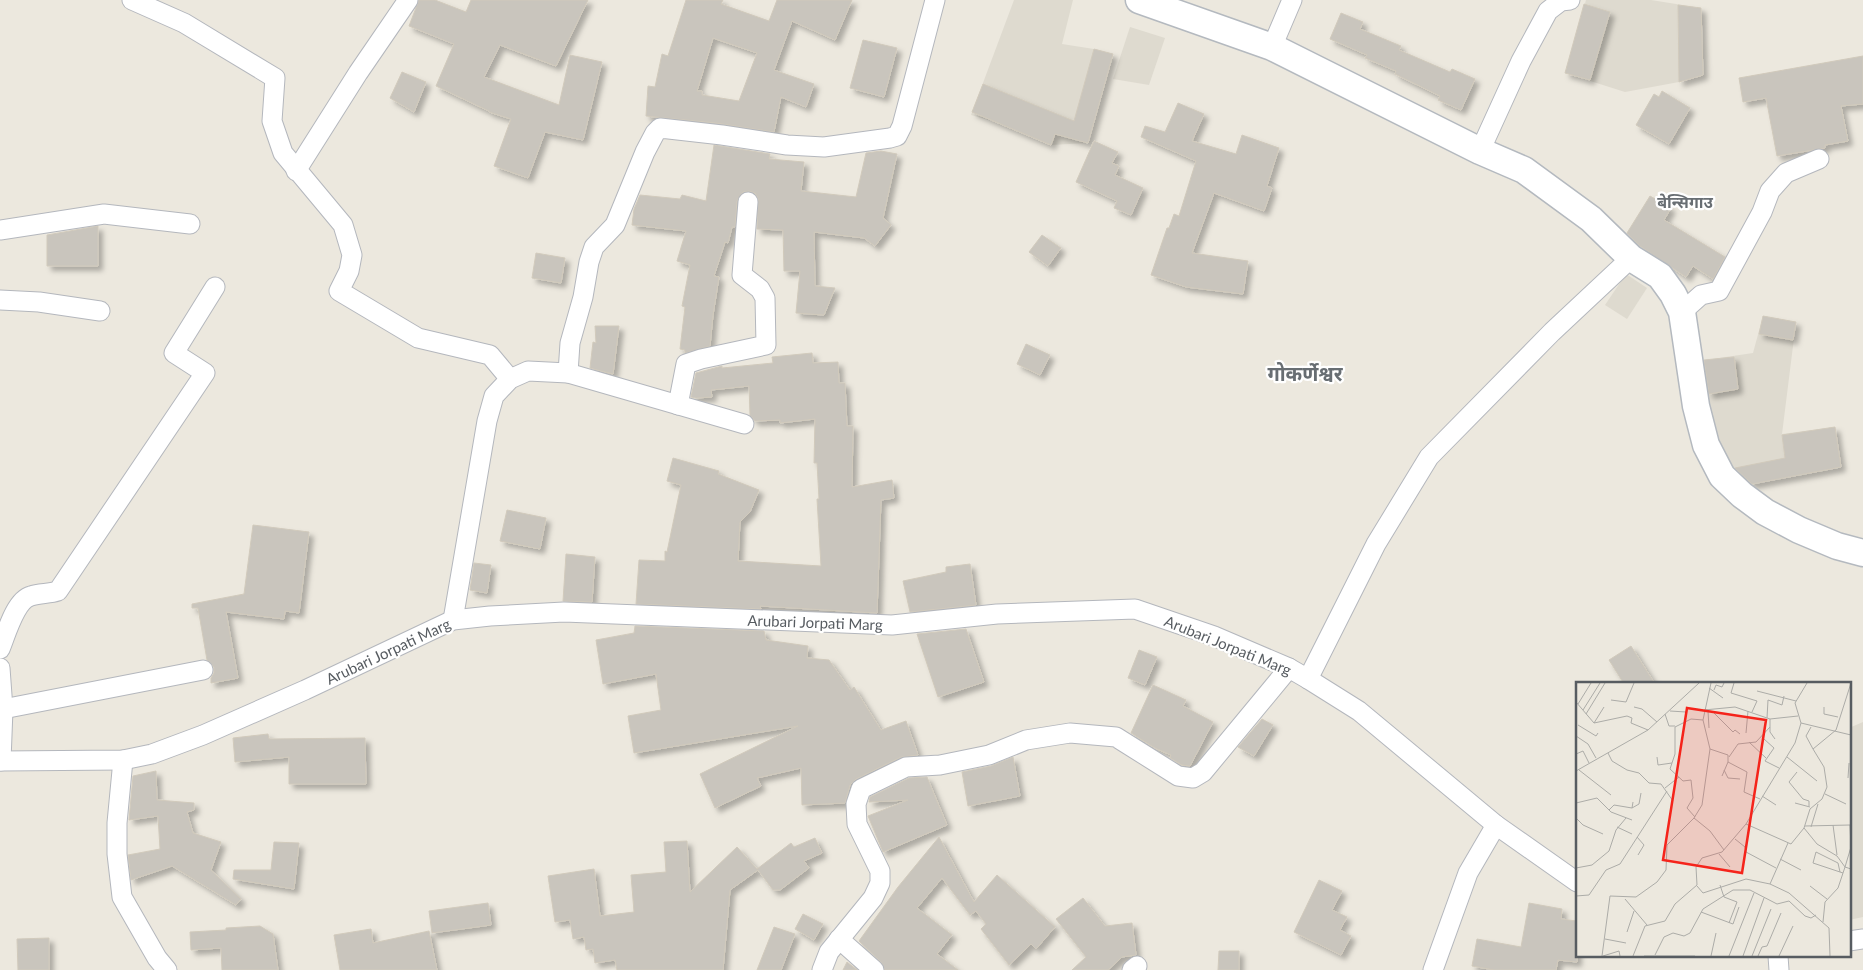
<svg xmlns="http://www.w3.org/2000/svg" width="1863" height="970" viewBox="0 0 1863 970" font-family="Lato,'Noto Sans Devanagari',sans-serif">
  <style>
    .education { fill: #dedacf }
    .building { fill: #c9c5bd; stroke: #d1cabc; fill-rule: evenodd; filter: url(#shadow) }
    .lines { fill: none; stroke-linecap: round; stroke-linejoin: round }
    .street-casing { stroke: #b4b7bd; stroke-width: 21 }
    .secondary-casing { stroke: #b4b9bf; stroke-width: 29 }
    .street { stroke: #fff; stroke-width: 19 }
    .secondary { stroke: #fff; stroke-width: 26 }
    .labels { text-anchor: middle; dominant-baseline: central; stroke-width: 4.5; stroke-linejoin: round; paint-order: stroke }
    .street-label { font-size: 15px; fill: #575c61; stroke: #fff }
    .neighbourhood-label { font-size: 16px; font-weight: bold; fill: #686e73; stroke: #fff }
    .district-label { font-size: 20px; font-weight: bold; fill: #686e73; stroke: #fff }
    .inset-road { fill: none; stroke: #acaca8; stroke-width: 1 }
    .view { fill: #f5241b; fill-opacity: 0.15; stroke: #f5241b; stroke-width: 2.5 }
    .inset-edge { fill: none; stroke: #575c61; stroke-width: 2.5 }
  </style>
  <defs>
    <filter id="shadow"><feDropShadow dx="4.5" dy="4.5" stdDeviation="2.5" flood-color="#0004"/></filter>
  </defs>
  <rect width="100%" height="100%" fill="#ece8de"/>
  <g class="education">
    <path d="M1014 0H1073L1062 44 1094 49 1113 54 1088 143 1051 145 995 122 971 115Z"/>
    <path d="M1586 0H1651L1701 8 1703 75 1679 82 1625 92 1565 73Z"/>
    <path d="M1130 27 1165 38 1149 85 1113 79Z"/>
    <path d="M1626 274 1647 288 1627 319 1605 305Z"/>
    <path d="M1763 316 1796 322 1782 434 1835 427 1841 467 1741 486 1718 461 1699 361 1753 353Z"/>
    <path d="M1863 722V917L1849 920V728Z"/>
  </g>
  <g class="building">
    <path d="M419 0H435L466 12 471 0H588L556 66 500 45 484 77 559 105 570 55 602 62 583 140 545 132 528 178 494 166 511 119 489 112V111L436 86 454 44 409 26Z"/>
    <path d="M686 0H723L721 4 769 21 777 0H852L835 40 792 21 774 70 814 84 806 107 781 97 774 132 716 123 646 116 648 86 655 87 662 54 668 56ZM713 38 757 53 739 101 702 95V91H697Z"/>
    <path d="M1584 4 1610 12 1590 80 1565 73Z"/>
    <path d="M1678 5 1701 8 1703 75 1679 82Z"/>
    <path d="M1341 13 1363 22 1360 29 1401 46 1399 50 1450 72 1452 69 1475 79 1461 110 1438 100 1440 96 1395 74 1396 71 1365 58 1367 55 1330 39Z"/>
    <path d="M863 40 897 48 884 97 850 88Z"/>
    <path d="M1094 49 1113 54 1088 143 1055 134 1051 145 972 112 983 84 1074 121Z"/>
    <path d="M1863 56V104L1841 106 1848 141 1825 145V148L1777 156 1766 98 1743 102 1739 78Z"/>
    <path d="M402 72 426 82 414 112 390 98Z"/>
    <path d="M1662 91 1690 108 1669 144 1636 125 1654 94 1659 97Z"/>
    <path d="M1178 103 1204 114 1192 141 1236 154 1242 135 1279 148 1267 186 1272 188 1264 211 1214 193 1192 253 1248 261 1243 294 1186 287 1151 275 1167 228H1169L1174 214 1179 216 1196 161 1141 137 1145 126 1165 132Z"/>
    <path d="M1094 141 1118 152 1112 163 1119 166 1115 175 1143 188 1131 215 1114 208 1117 201 1076 182Z"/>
    <path d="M714 145 770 154 769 159 804 162 801 191 856 197 866 153 881 151 897 154 883 218 891 225 875 246 864 238 814 232 815 286 835 288 824 315 796 313 800 271H784L783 230 757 229 758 198 755 193 749 191 743 192 737 201 735 227H732L728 243 725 242 714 276 719 277 713 315 710 346 685 353V350L680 349 685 307 682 306 690 265 677 261 686 231 632 225 634 209 640 195 680 199 682 195 706 201Z"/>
    <path d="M1650 196 1671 208 1664 220 1725 257 1713 279 1693 266 1686 277 1640 246 1627 233Z"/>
    <path d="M98 226V266H47V235Z"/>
    <path d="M1042 235 1061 248 1048 266 1029 252Z"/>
    <path d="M536 253 565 258 561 283 532 278Z"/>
    <path d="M1763 316 1796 322 1793 340 1759 334Z"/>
    <path d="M595 326H619L613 374 590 368 593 342 596 343Z"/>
    <path d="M1026 344 1050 355 1040 375 1017 364Z"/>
    <path d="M812 353 813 363 838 362 839 383H845L847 426H853L852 487 892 480 894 498 881 500 877 613 760 606 761 609 636 604 639 560 665 561V551L667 552 681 485 667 481 673 458 719 471 718 474 759 490 750 512 740 522 738 561 821 566 817 499H819L817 463H814L815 419 780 423V420L755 421 750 415 749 386 711 390 712 397 696 398 691 397 696 373 722 366V368L773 363 772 357Z"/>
    <path d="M1734 357 1738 389 1709 394 1704 360Z"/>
    <path d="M1835 427 1841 467 1752 484 1735 468 1785 458 1782 435Z"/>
    <path d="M507 510 546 518 540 549 500 541Z"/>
    <path d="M253 525 309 532 299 613 285 611 284 619 226 612 238 678 211 683V678L214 673V667L207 660 198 608H192V604L244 594Z"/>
    <path d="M566 554 595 557 592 602 563 601Z"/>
    <path d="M474 563 491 565 487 593 470 590Z"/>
    <path d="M970 564 976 605 910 612 903 581 946 572V567Z"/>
    <path d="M635 626 764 631 766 640 808 646 807 658 829 660 850 690 854 687 881 730 906 721 918 755 901 757 856 779 850 785 845 803 802 805 801 768 757 778 761 786 715 808 700 774 798 726 634 753 628 716 661 710 656 674 603 684 596 640 634 633Z"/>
    <path d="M966 629 984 682 938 697 917 634Z"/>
    <path d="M1631 646 1655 684H1624L1609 660Z"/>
    <path d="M1139 650 1157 657 1145 685 1128 678Z"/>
    <path d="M1153 685 1186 700 1183 706 1213 722 1190 766 1182 765 1170 758 1171 755 1155 748 1131 733Z"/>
    <path d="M1262 719 1273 725 1254 756 1238 747Z"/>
    <path d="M268 734 269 739 365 738 366 784H289V757L235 762 233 738Z"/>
    <path d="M1013 757 1020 796 968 806 962 772 991 766Z"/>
    <path d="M156 771 157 800 194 803V810L187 812 193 833 221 842 211 870 241 899 236 905 172 866 131 880 128 855 160 849 158 816 129 820 133 776Z"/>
    <path d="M927 777 947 825 883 852 868 816 908 800 869 802 870 797 909 778Z"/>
    <path d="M939 837 974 902 997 875 1055 927 1036 949 1031 944 1009 965 981 929 986 924 976 911 970 915 942 878 917 908 952 935 937 954 958 970H885L881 962 859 941 898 887Z"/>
    <path d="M815 838 822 853 804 861 809 868 780 890H773L758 870 730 890 723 970H617L615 960 595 963 593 949 586 950 584 937 573 939 570 920 555 922 548 876 594 869 600 916 634 912 631 875 666 872 664 842 687 841 690 892 737 847 757 869 791 843 794 847Z"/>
    <path d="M274 842 299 843 294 889 233 879 234 870H271Z"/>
    <path d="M1319 880 1342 891 1332 910 1347 917 1340 930 1351 936 1341 955 1294 932Z"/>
    <path d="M1083 898 1105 926 1132 923 1136 955 1122 957 1108 970H1072L1086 957 1056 919Z"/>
    <path d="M488 903 491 925 432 933 429 911Z"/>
    <path d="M1529 903 1562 909 1561 919 1577 921V962L1558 960 1556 970H1494L1472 966 1477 939 1521 947Z"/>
    <path d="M803 914 823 924 814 940 795 929Z"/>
    <path d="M260 926 273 934 278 970H222L221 948 191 950 190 932 226 930V928Z"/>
    <path d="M774 927 795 934 781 970H757Z"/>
    <path d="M371 929 373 943 429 931 437 970H340L334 935Z"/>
    <path d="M49 938V970H18L17 939Z"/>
    <path d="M1219 951H1239V970H1218Z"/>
    <path d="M847 962 857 970H843Z"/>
  </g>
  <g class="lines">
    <g class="street-casing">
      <g id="street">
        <path d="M132 0 184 23 275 78 272 121 283 153 343 225 352 255 349 271 339 291 418 338 490 355 510 379"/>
        <path d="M1272 47 1292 0"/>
        <path d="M1480 151 1521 61 1548 11 1561 1 1570 0"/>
        <path d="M296 171 358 73 408 0"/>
        <path d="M0 230 104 214 190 224"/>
        <path d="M0 300 39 302 100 311"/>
        <path d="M1682 312 1701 295 1719 291 1762 212 1770 191 1786 173 1819 159"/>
        <path d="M568 373 744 424"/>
        <path d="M678 405 686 364 701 359 766 345 765 298 760 289 742 275 748 202"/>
        <path d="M453 620 487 421 494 396 510 379 528 371 568 373 570 343 583 297 589 262 594 247 615 225 645 152 655 133 660 128 722 135 787 145 824 147 890 138 897 136 902 126 935 0"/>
        <path d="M0 649C6 635 15 600 31 596 40 593 49 594 58 591L205 373 174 353 215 287"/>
        <path d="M0 668 3 709 1 761"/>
        <path d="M1308 679 1376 544 1429 457 1552 332 1631 258"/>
        <path d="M3 709 203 670"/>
        <path d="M123 760 117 823V854L122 897 157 958 167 970"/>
        <path d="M0 761 123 760 152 754 203 735 305 690 453 620 490 616 564 612 892 625 997 614 1135 609 1214 636 1289 668 1308 679 1359 711 1496 825 1577 882"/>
        <path d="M839 939 874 970"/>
        <path d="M1849 941 1863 939"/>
        <path d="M1778 956 1779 970"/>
        <path d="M822 970 829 952 873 898 880 883V871L857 824 856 804 861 789 906 767 940 765 989 755 1026 740 1070 733 1116 737 1178 776 1193 778 1203 772 1289 668"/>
        <path d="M1132 970 1137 966"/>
        <path d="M1433 970 1468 873 1496 825"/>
      </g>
    </g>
    <g class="secondary-casing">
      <path id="secondary" d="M1139 0 1272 47 1480 151 1524 170 1591 219 1631 258 1660 276 1673 294 1682 312 1696 406 1706 445 1722 476 1742 495 1765 512 1799 530 1837 546 1863 553"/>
    </g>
    <use href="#street" class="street"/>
    <use href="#secondary" class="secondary"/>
  </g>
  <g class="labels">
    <g class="street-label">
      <text transform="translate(815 622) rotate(2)">Arubari Jorpati Marg</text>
      <text transform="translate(1228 645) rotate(22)">Arubari Jorpati Marg</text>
      <text transform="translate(388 651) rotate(-25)">Arubari Jorpati Marg</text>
    </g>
    <g class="neighbourhood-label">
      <text x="1685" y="201">बेन्सिगाउ</text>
    </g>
    <g class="district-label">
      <text x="1305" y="373">गोकर्णेश्वर</text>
    </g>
  </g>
  <g transform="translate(1576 682)">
    <rect width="275" height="275" fill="#ece8de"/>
    <path class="inset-road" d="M158 1 155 11 181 19 176 30M133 6 147 16M138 8 140 3 146 5 148 1M181 9 220 19M35 18 50 20 58 1M0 20 18 41 51 34 56 36 55 41 72 48M2 22 15 1M58 25 66 27 81 40M248 25V32L262 35M7 28 24 1M128 28 159 25 194 37 222 34M94 29 110 30M132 29 133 46M137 30 157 50 159 48 164 52M10 32 29 1M89 32 93 44H99M191 36 192 18 206 23 208 14M194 37V50L199 57M18 41 28 25M225 41 275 53M2 43 20 54 22 51M235 45 230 54 237 67M170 51 172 29M0 54 12 62 20 76M188 57 198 66 189 79 203 86M173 60 190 76M275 60V81M134 67 152 73V80L171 90 168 110 184 117M32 71 36 79 51 88 63 91 73 101 85 102 97 119M0 72 7 69 13 81M81 75 82 83 96 81M153 75 162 62 180 60 194 45M211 75 241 99M3 88 35 113M148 88 152 96 164 97M0 89 72 48 123 1M221 90 213 100 227 117 233 119V124M146 94 152 80M272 96 273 81M89 106 103 95M249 112 270 122M186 114 200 123M0 121 21 116 35 130 56 138M219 121 234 125M56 126 63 122 65 111M33 128 38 123 56 126 57 120M119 135 111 126 117 116 115 98 107 99 94 87 99 72V45L115 37 127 38M0 136 7 143 27 152M118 136 134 149 148 168M170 142 215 162 228 146M257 143 261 173M229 144 274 143 275 165 269 185 275 187M41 145 56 152M235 145 242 122M61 155 68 163 62 173M159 157 169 165 170 170 200 186M143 172 154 185M204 177 225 188M0 186 16 183 33 169 40 148 50 136M264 190 262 181 240 170 237 181 267 191M194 202 212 161M144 203 148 215 161 220 153 241M121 204 127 211 170 197 194 202 213 211 253 246 254 274M234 204 251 217M0 214 13 213 30 188 44 182 91 109M49 217 71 243M125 230 157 242 163 225M247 240 249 220 262 206 269 185 261 174 241 162 228 146 234 127 246 117 251 105 248 85 237 67 260 48 275 1M51 250 58 229M29 257 50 261M79 273 88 255 97 251 108 254 114 251 127 227 157 208H174L201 222 213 219 229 234 235 236 240 233M26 274 34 214 60 215 81 200 90 188 91 163 118 136 126 123 134 67 127 38 135 1M27 274 43 269 44 274M57 274 69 244 89 239 99 222 121 203 120 185 126 176 146 170 170 142 219 61 225 41 219 21 231 1M68 274H119M135 274 140 251M153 274 178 211M167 274 188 216M176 274 195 227M182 274 186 265 191 264 205 231M203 274 217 244"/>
    <path class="view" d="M111 26 190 38 166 191 87 178Z"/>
    <rect width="275" height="275" class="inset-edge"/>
  </g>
</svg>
